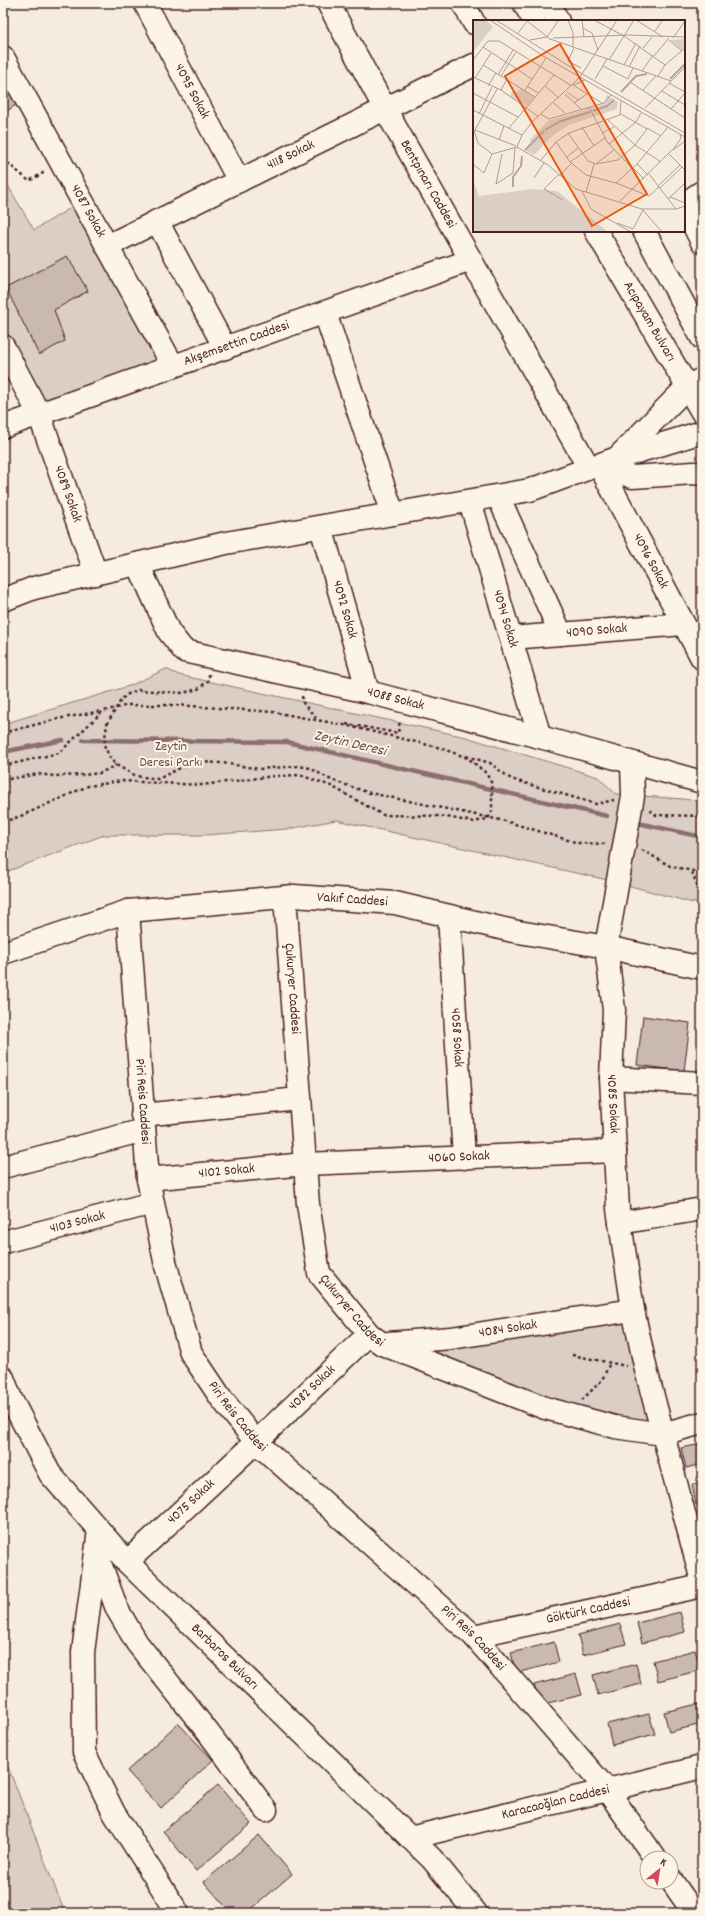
<svg xmlns="http://www.w3.org/2000/svg" width="705" height="1916" viewBox="0 0 705 1916" font-family="Dekko,sans-serif">
  <style>
    .green { fill: #dbcec4; stroke: #927678 }
    .lines { fill: none; stroke-linecap: round; stroke-linejoin: round }
    .stream { stroke: #8c6e70; stroke-width: 4.5 }
    .building { fill: #cab9b1; stroke: #4a1f2b }
    .minor-casing { stroke: #4a1f2b; stroke-width: 25 }
    .major-casing { stroke: #4a1f2b; stroke-width: 25 }
    .path { stroke: #4a1f2b; stroke-width: 2.5; stroke-dasharray: 3 3; stroke-linecap: butt }
    .minor { stroke: #fcf5e5; stroke-width: 22 }
    .major { stroke: #fcf5e5; stroke-width: 22 }
    .labels { text-anchor: middle; dominant-baseline: central; stroke-width: 4; stroke-linejoin: round; paint-order: stroke }
    .street-label { font-size: 14px; fill: #4a1f2b; stroke: #fcf5e5 }
    .park-label { font-size: 14px; fill: #6e4b51; stroke: #fcf5e5 }
    .water-label { font-size: 15px; font-style: italic; fill: #704d53; stroke: #fcf5e5 }
    .inset-river { fill: none; stroke: #b8a39e; stroke-width: 2 }
    .inset-road { fill: none; stroke: #b19a96; stroke-width: 1 }
    .view { fill: #e8590c; fill-opacity: 0.15; stroke: #e8590c; stroke-width: 2 }
    .inset-edge { fill: none; stroke: #4a1f2b; stroke-width: 2 }
  </style>
  <rect width="100%" height="100%" fill="#f5ecde"/>
  <filter id="ink" filterUnits="userSpaceOnUse"><feTurbulence type="fractalNoise" baseFrequency=".025" numOctaves="2"/><feDisplacementMap in="SourceGraphic" scale="8" xChannelSelector="R" yChannelSelector="G"/><feConvolveMatrix kernelMatrix="1 2 1 2 8 2 1 2 1" color-interpolation-filters="sRGB"/></filter>
  <g filter="url(#ink)">
    <g class="green">
      <path d="M3 177 34 230 77 204 163 361 42 409 3 336Z"/>
      <path d="M166 669 179 675 466 737 598 777 616 794 683 799 702 802V904L689 902 612 881 336 820 288 829 205 835H104L3 873V724L129 686Z"/>
      <path d="M630 1317 652 1418 644 1426 522 1391 410 1346Z"/>
      <path d="M3 1754 65 1913H3Z"/>
    </g>
    <g class="lines">
      <g class="stream">
        <path d="M83 740 287 742 607 816"/>
        <path d="M3 752 63 740"/>
        <path d="M638 823 702 837"/>
      </g>
    </g>
    <g class="building">
      <path d="M3 81 17 104 3 114Z"/>
      <path d="M67 256 88 291 54 310 65 341 39 355 6 288Z"/>
      <path d="M643 1016 690 1023 684 1071 637 1065Z"/>
      <path d="M702 1444V1464L686 1468 681 1448Z"/>
      <path d="M702 1483V1504L696 1505 692 1485Z"/>
      <path d="M680 1612 685 1632 642 1643 637 1623Z"/>
      <path d="M620 1624 626 1644 583 1655 578 1635Z"/>
      <path d="M554 1642 559 1662 516 1673 511 1653Z"/>
      <path d="M695 1650 701 1670 658 1681 653 1661Z"/>
      <path d="M636 1664 641 1684 598 1695 593 1675Z"/>
      <path d="M576 1674 582 1695 539 1705 534 1685Z"/>
      <path d="M702 1703V1724L669 1732 664 1712Z"/>
      <path d="M649 1714 655 1734 612 1745 607 1724Z"/>
      <path d="M178 1723 213 1760 161 1808 127 1771Z"/>
      <path d="M218 1785 251 1824 196 1871 163 1831Z"/>
      <path d="M259 1835 292 1874 247 1913H231L204 1882Z"/>
    </g>
    <g class="lines">
      <g class="minor-casing">
        <g id="minor">
          <path id="s1" d="M145 3 239 181"/>
          <path id="s2" d="M328 3 385 109 589 468"/>
          <path id="s3" d="M3 57 173 366"/>
          <path d="M702 192 693 198 688 208 691 220 702 242"/>
          <path d="M157 221 225 348"/>
          <path id="s4" d="M107 246 474 65"/>
          <path d="M325 313 393 514"/>
          <path id="s5" d="M3 346 39 414 96 574"/>
          <path id="s6" d="M3 427 471 260"/>
          <path d="M619 456 687 387 702 379"/>
          <path id="s7" d="M599 465 702 658"/>
          <path d="M599 465 632 477 694 473 702 474"/>
          <path d="M498 496 561 634"/>
          <path id="s8" d="M470 501 540 737"/>
          <path id="s9" d="M321 527 368 692"/>
          <path id="s10" d="M138 564 169 632 184 651 368 692 540 737 702 782"/>
          <path d="M3 600 34 588 226 543 530 490 617 458 702 432"/>
          <path id="s11" d="M511 638 683 624"/>
          <path id="s12" d="M632 763 633 796 606 947 614 1010 611 1078 618 1209 633 1310 646 1370 702 1581"/>
          <path id="s13" d="M285 897 308 1204 319 1273 369 1334 382 1344 545 1408 615 1427 662 1434 702 1423"/>
          <path id="s14" d="M128 911 148 1179 166 1266 191 1353 221 1398 256 1442 474 1636 607 1790 655 1858"/>
          <path id="s15" d="M449 916 464 1158"/>
          <path id="s16" d="M3 953 128 911 294 896 395 903 513 931 606 947 702 968"/>
          <path d="M611 1078 702 1083"/>
          <path d="M142 1115 299 1099"/>
          <path d="M3 1167 144 1130"/>
          <path id="s17" d="M148 1179 305 1164 615 1151"/>
          <path d="M620 1223 702 1209"/>
          <path id="s18" d="M3 1242 153 1203"/>
          <path id="s19" d="M388 1343 451 1338 633 1310"/>
          <path id="s20" d="M3 1378 11 1399 50 1474 127 1562 432 1859 476 1913"/>
          <path d="M99 1530 83 1652 84 1752 114 1813 178 1913"/>
          <path d="M97 1555 117 1609 137 1643 207 1731 266 1810"/>
          <path id="s21" d="M127 1562 256 1442 369 1334"/>
          <path id="s22" d="M474 1636 702 1586"/>
          <path id="s23" d="M410 1838 702 1767"/>
          <path d="M671 1880 694 1913"/>
        </g>
      </g>
      <g class="major-casing">
        <g id="major">
          <path d="M463 3 474 23"/>
          <path d="M524 3 534 21"/>
          <path d="M549 3 558 21"/>
          <path id="s24" d="M596 231 702 412"/>
          <path d="M644 231 702 338"/>
        </g>
      </g>
      <g class="path">
        <path d="M3 159 29 181 45 172"/>
        <path d="M209 674V680L198 689 183 693 138 690 126 695 121 700 107 724 104 745 110 758 116 765 136 776 158 779 182 767 197 762 223 763 259 769 299 766 310 768 331 780 370 793 505 821 578 843 607 844"/>
        <path d="M302 696 303 703 317 719"/>
        <path d="M346 724 398 733 400 720"/>
        <path d="M3 733 57 719 102 711"/>
        <path d="M466 756 490 763 511 779 596 804 614 800"/>
        <path d="M3 766 59 753 103 711 129 705H176L273 712 349 726 437 747 468 758 486 773 492 784V811L488 819 474 822 440 816 383 815 331 786 300 775 275 776 202 785 122 781 88 786 21 816 3 822"/>
        <path d="M3 780 38 774 54 776 84 775 100 773 116 765"/>
        <path d="M650 810 656 815 702 816"/>
        <path d="M642 850 670 866 702 873"/>
        <path d="M692 872 698 888 702 889"/>
        <path d="M572 1355 626 1366"/>
        <path d="M582 1400 602 1380 610 1363"/>
      </g>
      <use href="#minor" class="minor"/>
      <use href="#major" class="major"/>
    </g>
  </g>
  <g class="labels">
    <g class="street-label">
      <text stroke="none"><textPath href="#s1" startOffset="100">4095 Sokak</textPath></text>
      <text stroke="none"><textPath href="#s4" startOffset="205">4118 Sokak</textPath></text>
      <text stroke="none"><textPath href="#s2" startOffset="207">Bentpınarı Caddesi</textPath></text>
      <text stroke="none"><textPath href="#s3" startOffset="176">4087 Sokak</textPath></text>
      <text stroke="none"><textPath href="#s24" startOffset="105">Acıpayam Bulvarı</textPath></text>
      <text stroke="none"><textPath href="#s6" startOffset="248">Akşemsettin Caddesi</textPath></text>
      <text stroke="none"><textPath href="#s5" startOffset="162">4089 Sokak</textPath></text>
      <text stroke="none"><textPath href="#s7" startOffset="109">4096 Sokak</textPath></text>
      <text stroke="none"><textPath href="#s9" startOffset="86">4092 Sokak</textPath></text>
      <text stroke="none"><textPath href="#s8" startOffset="123">4094 Sokak</textPath></text>
      <text stroke="none"><textPath href="#s11" startOffset="86">4090 Sokak</textPath></text>
      <text stroke="none"><textPath href="#s10" startOffset="316">4088 Sokak</textPath></text>
      <text stroke="none"><textPath href="#s16" startOffset="357">Vakıf Caddesi</textPath></text>
      <text stroke="none"><textPath href="#s13" startOffset="92">Çukuryer Caddesi</textPath></text>
      <text stroke="none"><textPath href="#s15" startOffset="122">4058 Sokak</textPath></text>
      <text stroke="none"><textPath href="#s14" startOffset="191">Piri Reis Caddesi</textPath></text>
      <text stroke="none"><textPath href="#s12" startOffset="344">4085 Sokak</textPath></text>
      <text stroke="none"><textPath href="#s17" startOffset="312">4060 Sokak</textPath></text>
      <text stroke="none"><textPath href="#s17" startOffset="79">4102 Sokak</textPath></text>
      <text stroke="none"><textPath href="#s18" startOffset="77">4103 Sokak</textPath></text>
      <text stroke="none"><textPath href="#s13" startOffset="428">Çukuryer Caddesi</textPath></text>
      <text stroke="none"><textPath href="#s19" startOffset="121">4084 Sokak</textPath></text>
      <text stroke="none"><textPath href="#s21" startOffset="254">4082 Sokak</textPath></text>
      <text stroke="none"><textPath href="#s14" startOffset="527">Piri Reis Caddesi</textPath></text>
      <text stroke="none"><textPath href="#s21" startOffset="88">4075 Sokak</textPath></text>
      <text stroke="none"><textPath href="#s22" startOffset="117">Göktürk Caddesi</textPath></text>
      <text stroke="none"><textPath href="#s14" startOffset="851">Piri Reis Caddesi</textPath></text>
      <text stroke="none"><textPath href="#s20" startOffset="360">Barbaros Bulvarı</textPath></text>
      <text stroke="none"><textPath href="#s23" startOffset="150">Karacaoğlan Caddesi</textPath></text>
    </g>
    <g class="park-label">
      <text x="171" y="747">Zeytin<tspan x="171" dy="16">Deresi Parkı</tspan></text>
    </g>
    <g class="water-label">
      <text transform="translate(350 744) rotate(13)">Zeytin Deresi</text>
    </g>
  </g>
  <g transform="translate(473 20)">
    <rect width="212" height="212" fill="#f5ecde"/>
    <path d="M0 0H13L20 7 0 32ZM212 19V26L209 30 197 20ZM47 68 61 77 54 86 37 76 40 70 45 72ZM134 75 145 82 144 89 96 105 78 117 61 135 52 130 58 123 57 120 75 101 131 84ZM0 159 6 176 60 169 84 171 135 212H0Z" fill="#dbcec4"/>
    <path class="inset-river" d="M197 59 212 44M148 72 163 56 174 54M120 91 134 86 141 80M72 110 88 101 117 92M52 130 71 111M40 167V157L48 146 49 136"/>
    <path class="inset-road" d="M17 0 70 36 212 117M23 0 99 48 212 113M53 0 77 19 198 61M95 0 100 13V27M109 0 111 17M121 0 151 16 192 45M144 0 107 57 61 100 49 115 44 127 75 145 103 169 169 189H203L212 186M163 0 190 17M110 8 119 13 125 30M182 11 190 0M45 13 55 0M80 18 155 15 212 17M200 18 212 1M57 20 74 17 86 0M196 20 209 31M10 27 59 59M101 28 95 41 108 48M170 28 179 17M181 36 196 18M0 40 15 21H26L99 66M136 40 161 0M10 45 62 77M151 45 163 23M130 46 155 59 160 48M156 47 167 26M169 51 180 35M25 55 40 30M28 56 43 32M185 56 192 45 212 28M0 57 28 70 66 97M2 58 18 33M122 59 134 39M157 62 212 98M196 63 212 72M100 65 129 83M100 65 112 60M15 66 23 53M54 66 65 73M72 66 86 78M28 70 34 59M52 70 73 38M170 70 183 56M189 71 212 85M94 72 105 80M0 73 45 97M92 74 108 89M81 83 92 93M101 83 114 74M116 87 135 123 159 148M172 88 212 47M198 89 212 73M0 90 49 115M6 94 19 67M68 94 76 99 131 83 138 75M134 99 162 125 188 142M109 107 121 126M36 108 81 55M174 108 188 116M1 110 5 123 19 134 44 127M2 110 24 69M2 110 43 126M95 113 115 141 123 144 145 140 162 125 174 109 148 94M129 113 141 107M26 120 31 106M83 122 97 142 113 155 143 163 176 176 186 167M136 124 163 102 168 93M200 130 208 118 207 114M200 130 212 121M196 134 212 150M94 137 105 128M68 140 83 122 96 113 147 95 148 81M97 142 132 118M124 143 141 130M0 144 11 153 19 134M164 144 175 155M160 148 171 159M176 154 203 189M85 155 71 169 90 180M86 156 99 143M61 158 71 143M143 163 164 144 195 107M23 164 40 153 42 128M23 164 29 134M185 166 207 145M187 168 209 147M109 171 118 189 158 212M113 172 121 144M197 177 212 183M195 179 212 163M147 181 200 129M169 189 189 212M144 203 160 209 170 190"/>
    <path class="view" d="M87 24 174 174 119 206 32 56Z"/>
    <rect width="212" height="212" class="inset-edge"/>
  </g>
  <rect width="705" height="1916" fill="none" stroke="#fcf5e5" stroke-width="16"/>
  <rect x="8" y="8" width="689" height="1900" fill="none" stroke="#4a1f2b" stroke-width="1.5" filter="url(#ink)"/>
  <g transform="translate(659 1870) rotate(30)"><circle r="19" fill="#fcf5e5" stroke="#b59f9b"/>
  <path d="M0-3L7 15L0 10L-7 15Z" fill="#d1495b"/>
  <text y="-6" font-size="11" font-weight="bold" text-anchor="middle" fill="#4a1f2b">K</text>
  </g>
</svg>
